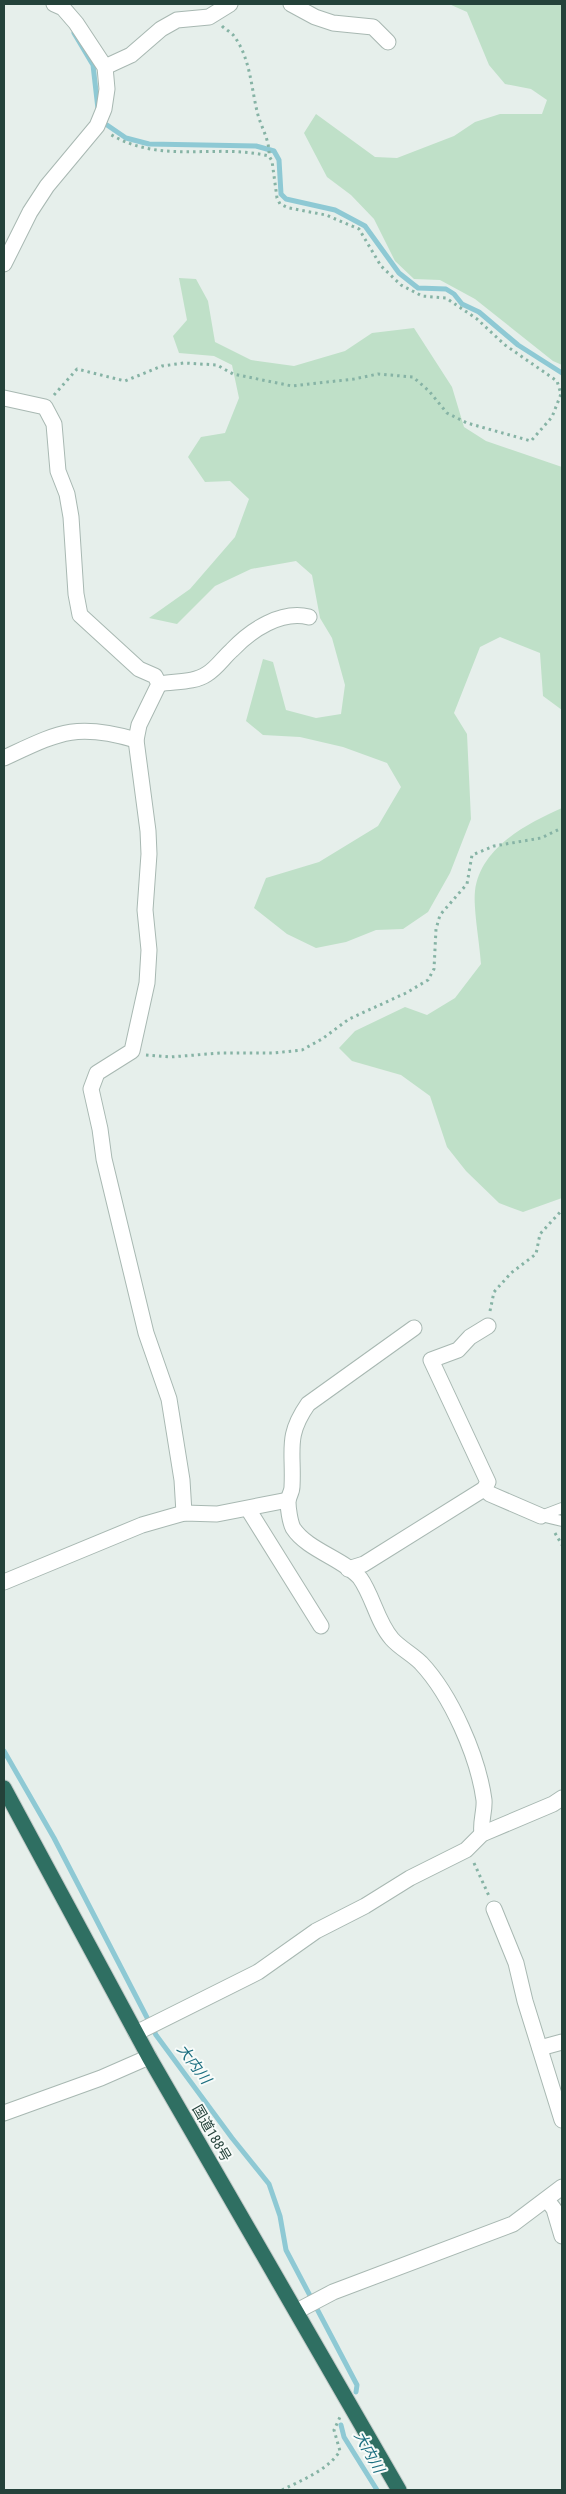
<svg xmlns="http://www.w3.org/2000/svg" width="566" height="2494" viewBox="0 0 566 2494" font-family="'Roboto Condensed','Noto Sans JP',sans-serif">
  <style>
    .green { fill: #bfe0c8 }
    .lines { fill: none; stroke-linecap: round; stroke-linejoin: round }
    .stream { stroke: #8ec9d4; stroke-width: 5 }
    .lane-casing { stroke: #a8b8b2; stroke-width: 12 }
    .street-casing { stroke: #a8b8b2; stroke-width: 17 }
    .highway-casing { stroke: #c2cac8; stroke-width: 17 }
    .path { stroke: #86b3a5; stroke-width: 3; stroke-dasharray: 2.5 4; stroke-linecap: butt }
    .lane { stroke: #fff; stroke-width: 10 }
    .street { stroke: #fff; stroke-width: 15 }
    .highway { stroke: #2f6f62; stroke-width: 15 }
    .labels { text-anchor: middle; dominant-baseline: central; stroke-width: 4; stroke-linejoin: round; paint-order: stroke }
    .street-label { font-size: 14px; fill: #24423a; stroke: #f7fbf9 }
    .water-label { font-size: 15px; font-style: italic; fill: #1c6f80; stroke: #f7fbf9 }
  </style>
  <rect width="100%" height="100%" fill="#e6efeb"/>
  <g class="green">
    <path d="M449 4H562V365L553 361 475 299 440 280 414 279 395 261 374 219 351 195 327 177 304 133 316 114 375 157 397 158 454 136 475 122 500 114H542L547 100 531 89 505 84 489 65 467 12Z"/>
    <path d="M179 278 196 279 208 301 215 342 251 360 294 366 345 351 372 333 414 328 452 387 464 427 486 441 562 467V710L543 696 540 653 500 637 480 647 454 713 467 734 471 819 450 873 428 912 403 929 376 930 346 942 316 948 287 934 254 908 266 878 319 862 378 826 401 787 387 763 343 747 300 737 263 735 246 721 263 659 273 662 286 710 316 718 341 714 345 685 332 638 320 618 312 575 296 561 251 569 215 586 177 624 149 618 190 589 235 537 249 499 230 481 205 482 188 457 201 437 225 433 239 398 232 365 214 356 179 353 173 336 187 320Z"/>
    <path d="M562 808V1198L523 1212 499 1203 466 1171 447 1147 430 1096 401 1075 352 1061 339 1048 355 1031 405 1007 427 1015 455 998 481 964C480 945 473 908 475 891 480 848 526 824 562 808Z"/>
  </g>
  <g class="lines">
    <g class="stream">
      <path d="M74 33 93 65 98 109"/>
      <path d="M107 125 126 138 149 144 256 146 274 151 279 160 281 194 286 199 335 210 365 226 399 273 418 288 446 289 454 294 462 304 479 312 518 345 562 373"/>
      <path d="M4 1751 54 1838 156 2035 232 2138 269 2184 280 2216 286 2250 357 2385 356 2392"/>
      <path d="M341 2425 344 2437 377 2490"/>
    </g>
    <g class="lane-casing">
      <g id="lane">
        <path d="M541 1516 562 1508"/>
        <path d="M541 1516 562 1521"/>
      </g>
    </g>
    <g class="street-casing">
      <g id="street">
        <path d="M291 4 315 17 333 23 373 27 388 42"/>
        <path d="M105 67 131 55 161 29 177 20 209 17 230 4"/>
        <path d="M4 264 30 212 47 186 97 126 104 109 107 89 105 67 76 23 63 8 54 4"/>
        <path d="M4 398 45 407 54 424 58 471 67 494 71 517 76 594 80 615 139 669 155 676 159 684 139 725 136 740 148 831 149 854 145 910 149 950 147 983 132 1051 97 1073 91 1089 100 1129 104 1159 146 1333 169 1399 182 1480 184 1513"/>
        <path d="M159 684C174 681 194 683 207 674 217 668 223 658 232 650 251 630 281 610 309 617"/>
        <path d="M4 758C58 733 75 722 136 740"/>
        <path d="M414 1328 308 1404C285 1437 294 1450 292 1487 292 1492 288 1497 288 1502 288 1508 290 1522 293 1528 307 1550 344 1559 360 1578 373 1596 377 1622 392 1639 400 1648 412 1654 421 1663 451 1695 478 1756 484 1800 485 1811 480 1822 482 1834"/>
        <path d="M484 1489 490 1494 541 1516"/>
        <path d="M248 1509 321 1626"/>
        <path d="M348 1569 364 1564 484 1489 488 1482 431 1360 458 1350 470 1337 488 1326"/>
        <path d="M4 1582 142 1525 184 1513 217 1514 288 1500"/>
        <path d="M494 1909 516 1963 525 2001 562 2120"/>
        <path d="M136 2033 258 1972 316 1931 365 1906 410 1878 466 1850 482 1834 553 1804 562 1798"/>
        <path d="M540 2048 562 2042"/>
        <path d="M4 2113 101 2078 149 2057"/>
        <path d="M547 2200 554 2209 562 2236"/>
        <path d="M297 2311 333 2292 513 2224 562 2187"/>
      </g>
    </g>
    <g class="highway-casing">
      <path id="highway" d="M4 1788 149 2057 399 2490"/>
    </g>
    <g class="path">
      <path d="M222 26C226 30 231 32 234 36 251 59 251 89 258 115 262 129 270 141 269 156"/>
      <path d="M54 395 77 369 125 381 162 366 184 363 217 365 233 374 292 386 354 379 378 374 413 377 429 391 447 413 467 423 531 441 552 417 561 394 557 381 505 345 477 319 446 298 422 296 401 285 381 266 359 229 326 215 289 208 280 204 277 198 272 161 269 156C215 143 161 165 110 134"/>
      <path d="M146 1055 170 1057 221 1053H274L302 1050 322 1039 349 1019 406 993 428 980 434 969 436 929 440 915 467 884 472 855 494 846 541 838 562 828"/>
      <path d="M490 1311 494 1292 511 1273 536 1254 540 1234 562 1210"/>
      <path d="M555 1533 562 1545"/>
      <path d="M474 1863 489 1896"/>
      <path d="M282 2490C302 2480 328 2470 340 2451L334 2430 340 2417"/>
    </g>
    <use href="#lane" class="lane"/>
    <use href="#street" class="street"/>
    <use href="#highway" class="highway"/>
  </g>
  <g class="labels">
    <g class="street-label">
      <text transform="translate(212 2133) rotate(60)">国道188号</text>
    </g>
    <g class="water-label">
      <text transform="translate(194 2064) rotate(53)">大内川</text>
      <text transform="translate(369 2452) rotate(61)">大内川</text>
    </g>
  </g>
  <rect width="566" height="2494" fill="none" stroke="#24423a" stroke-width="10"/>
</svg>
